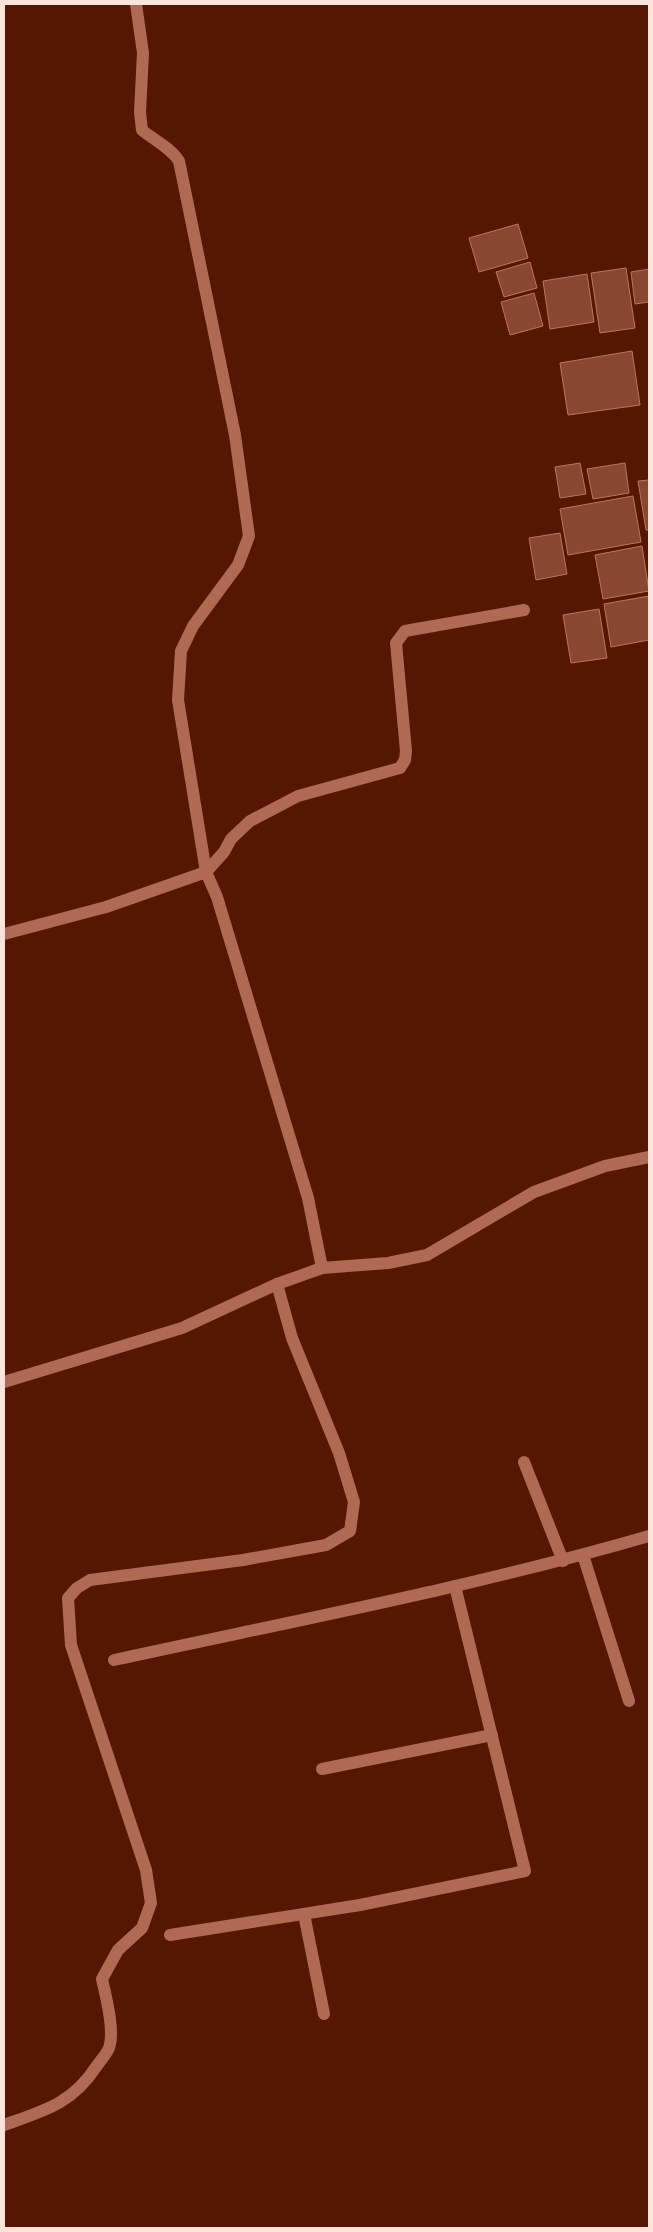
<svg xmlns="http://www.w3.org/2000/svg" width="653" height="2232" viewBox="0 0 653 2232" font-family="'Noto Serif',serif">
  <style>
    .building { fill: #894631; stroke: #bc755e }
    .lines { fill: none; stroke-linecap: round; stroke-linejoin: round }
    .minor { stroke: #b06a54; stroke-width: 12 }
  </style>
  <rect width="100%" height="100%" fill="#551702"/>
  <g class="building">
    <path d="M518 224 528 258 479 272 469 238Z"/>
    <path d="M530 262 537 288 504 297 496 272Z"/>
    <path d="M626 268 635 328 600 333 591 273Z"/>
    <path d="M649 269V302L635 304 631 272Z"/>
    <path d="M587 274 594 322 550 329 543 281Z"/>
    <path d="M534 293 543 326 510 335 501 302Z"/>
    <path d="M632 351 640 405 568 415 560 363Z"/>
    <path d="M580 463 586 494 560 498 555 467Z"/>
    <path d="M625 463 629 493 593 499 587 469Z"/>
    <path d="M649 480V530H646L638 481Z"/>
    <path d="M633 496 641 542 568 555 560 509Z"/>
    <path d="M560 533 567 574 536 580 529 538Z"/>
    <path d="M642 546 649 591 603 599 595 555Z"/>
    <path d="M649 596V640L611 647 604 604Z"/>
    <path d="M599 609 607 658 571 663 563 615Z"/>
  </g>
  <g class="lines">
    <g class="minor">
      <path d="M4 934 106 907 206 872 178 700 181 651 193 626 238 565 249 536 235 435 179 161C170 147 155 141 142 130L140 112 143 53 136 4"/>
      <path d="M322 1268 388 1263 427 1255 534 1192 605 1166 649 1157"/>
      <path d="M4 1382 182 1328 277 1284"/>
      <path d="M524 1462 563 1561"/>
      <path d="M583 1555 629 1701"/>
      <path d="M114 1660C293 1621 473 1587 649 1536"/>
      <path d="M322 1769 492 1735"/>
      <path d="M304 1914 324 2014"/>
      <path d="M170 1935 360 1905 525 1871 455 1586"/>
      <path d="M4 2125C43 2111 72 2104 96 2067 100 2061 106 2055 109 2048 115 2031 106 1997 102 1979L118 1950 142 1928 151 1903 146 1870 71 1645 68 1598 77 1588 90 1580 243 1560 326 1545 350 1531 354 1502 339 1453 292 1338 277 1284 322 1268 308 1198 217 897 206 872 224 852 231 839 250 821 298 796 400 768 405 760 406 751 396 643 405 631 524 610"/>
    </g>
  </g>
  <rect width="653" height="2232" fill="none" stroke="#fce4dc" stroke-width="10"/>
</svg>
